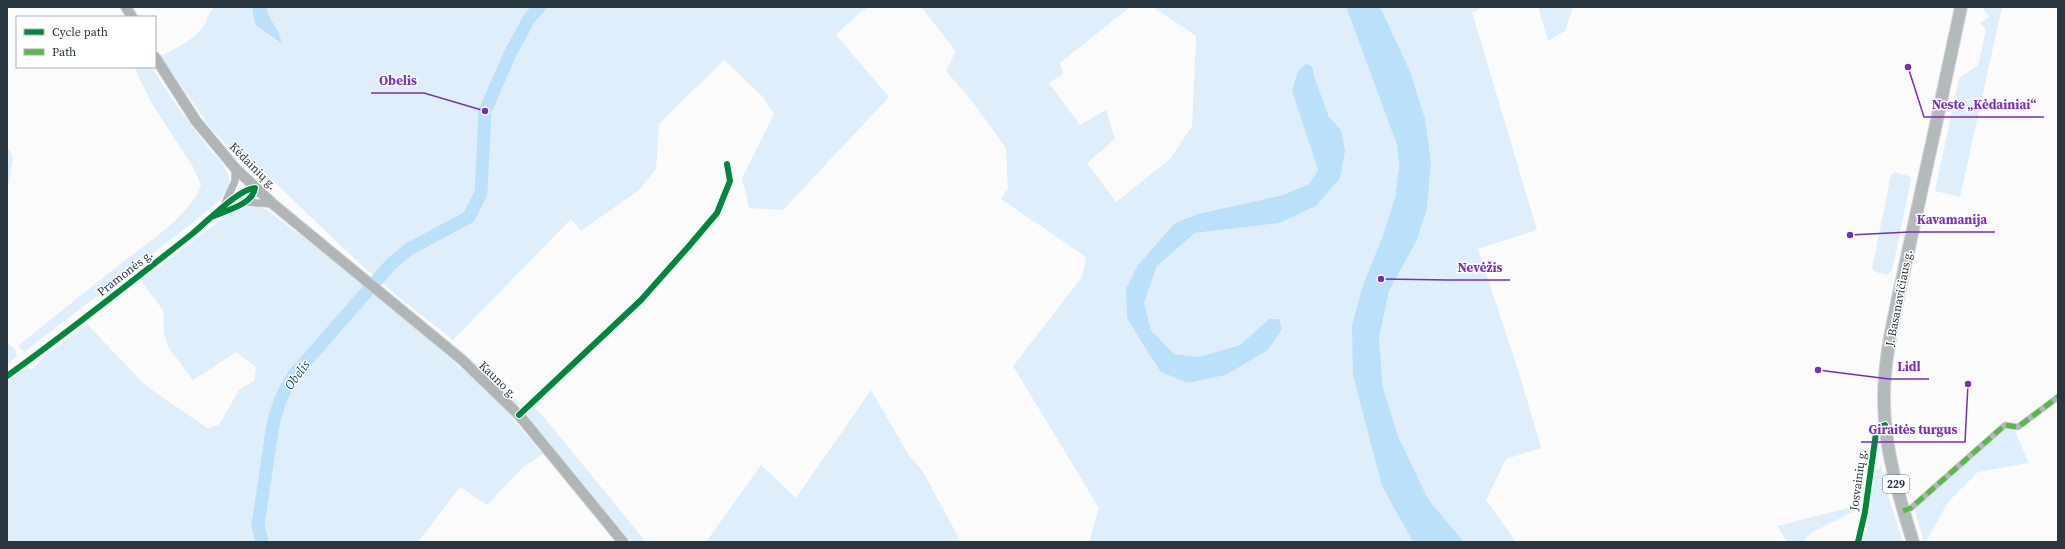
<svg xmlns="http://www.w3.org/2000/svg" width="2065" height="549" viewBox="0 0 2065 549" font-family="'Source Serif 4',serif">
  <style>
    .green { fill: #deeffb; fill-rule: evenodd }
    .water { fill: #bae0fa }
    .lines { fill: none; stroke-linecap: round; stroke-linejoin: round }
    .river { stroke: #bae0fa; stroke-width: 13 }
    .pedestrian-casing { stroke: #d5d8d9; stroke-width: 7 }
    .minor-casing { stroke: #d5d8d9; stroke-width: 8 }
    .secondary-casing { stroke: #d5d8d9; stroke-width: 12 }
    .primary-casing { stroke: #d5d8d9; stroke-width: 14 }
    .pedestrian { stroke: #b1b6ba; stroke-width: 5.5 }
    .minor { stroke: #b1b6ba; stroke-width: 7 }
    .secondary { stroke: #b0b5b8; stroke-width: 10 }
    .primary { stroke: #b4b9bb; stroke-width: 12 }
    .quiet { stroke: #58b947; stroke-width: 5; stroke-dasharray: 10 5; stroke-linecap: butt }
    .cycleway-casing { stroke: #fff; stroke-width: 8 }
    .cycleway { stroke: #00873e; stroke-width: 6 }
    .labels { text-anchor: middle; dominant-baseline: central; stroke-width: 3; stroke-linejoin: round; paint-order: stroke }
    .shield { fill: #fff; stroke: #687279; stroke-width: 1 }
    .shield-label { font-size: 11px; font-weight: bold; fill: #28363f }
    .street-label { font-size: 12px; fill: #28363f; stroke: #fff }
    .water-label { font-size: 13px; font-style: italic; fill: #094f71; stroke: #fff }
    .leader { fill: none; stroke: #7b2cbf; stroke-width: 1.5 }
    .callout-dot { fill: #7b2cbf; stroke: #fff; stroke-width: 1.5 }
    .callout-label { font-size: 13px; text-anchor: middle; font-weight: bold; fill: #7b2cbf; stroke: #fff; stroke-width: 3; stroke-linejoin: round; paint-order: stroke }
  </style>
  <rect width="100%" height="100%" fill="#fbfbfb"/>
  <g class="green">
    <path d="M215 7H252L255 25 280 43C278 28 268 22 266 7H869L859 13 836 35 889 97 783 210 749 208 742 178 774 114 762 96 724 60 659 124 656 169 639 190 581 231 571 219 453 340 397 296 361 265 263 171 256 175 211 129 161 56C176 48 192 41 202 28 208 21 207 13 215 7Z"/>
    <path d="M921 7H1130L1060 63 1063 74 1049 83 1080 125 1106 110 1115 139 1087 163 1116 202 1170 159 1192 126 1196 36 1153 7H1346L1397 145 1399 166 1395 198 1382 238 1363 285 1352 325 1382 486 1413 542H1089L1099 508 1013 366 1082 277 1086 257 1001 199 1008 189 1006 148 972 101 946 71 956 51ZM1313 66 1314 76 1329 117 1341 130 1316 206 1279 222 1195 233 1157 266 1144 304 1151 330 1174 354 1199 357 1240 345 1269 320 1282 329 1268 350 1226 375 1188 383 1162 372 1127 318 1175 223 1198 214 1283 195 1309 184 1318 170 1292 91Z"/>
    <path d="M1380 7H1484L1472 12 1537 230 1478 249 1520 376 1541 448 1506 459 1486 500 1516 542H1464L1428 499 1398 436 1383 388 1379 338 1389 291 1417 240 1427 209 1431 163 1410 71Z"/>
    <path d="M1538 7H1573L1565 31 1548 41Z"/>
    <path d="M1982 7H2002L1960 197 1935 191 1959 78 1978 65 1986 30 1980 23 1989 17Z"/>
    <path d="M134 67H152C167 93 186 119 205 143 212 153 228 166 229 178 230 195 212 207 200 217L24 352 18 346C50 320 82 294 114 269 141 247 190 217 201 185L193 167 151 102Z"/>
    <path d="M7 147 13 157 7 195Z"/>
    <path d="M1894 172 1909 176 1911 180 1892 271 1887 275 1875 272 1872 268 1891 175Z"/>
    <path d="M255 206 267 210 353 275 491 394 543 454 524 466 487 505 460 487 418 542H7V382L27 368 33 369 42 358 87 324 145 385 207 428 219 425 239 390 254 381 256 367 236 352 193 380 168 347 164 333 163 310 141 281 228 214 245 207Z"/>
    <path d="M7 343 15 349 17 356 7 365Z"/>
    <path d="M450 343 477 364 526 409 531 404 548 422 646 542H631L536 427 528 416 526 409 514 403Z"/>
    <path d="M871 390 910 457 922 470 961 542H706L761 465 796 498Z"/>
    <path d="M2004 427 2014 429 2029 463 1978 472 1948 502 1926 542H1924L1915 511 1916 505Z"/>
    <path d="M1880 462 1890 502 1903 542H1862L1867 529 1876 470 1879 469Z"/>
    <path d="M1860 505 1859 509 1811 533 1802 542H1787L1777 526Z"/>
  </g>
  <g class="water">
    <path d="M252 7H266C268 20 282 32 281 43L255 25Z"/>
    <path d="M1346 7H1380L1410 71 1425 119 1431 163 1427 209 1417 240 1389 291 1379 338 1383 388 1398 436 1428 499 1464 542H1413L1382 486 1353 375 1352 325 1363 285 1382 238 1395 198 1399 166 1397 145Z"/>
    <path d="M1306 64 1313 67 1314 76 1329 117 1341 130 1345 151 1340 178 1316 206 1279 223 1195 233 1157 266 1144 303 1151 330 1174 354 1199 357 1240 345 1269 319H1279L1282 329 1268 350 1226 375 1188 383 1161 372 1144 346 1127 318 1126 289 1138 265 1175 223 1198 214 1283 195 1309 184 1318 170 1292 91 1298 71Z"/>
  </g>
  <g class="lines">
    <path class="river" d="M262 542 258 525 272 431C275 411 282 393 293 376L391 264 409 249 469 217 481 193 485 111 510 54 529 19 539 7"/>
    <g class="pedestrian-casing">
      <path id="pedestrian" d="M1904 511 1911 508 2005 425 2018 427 2058 397"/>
    </g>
    <g class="minor-casing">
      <g id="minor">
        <path d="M245 202 272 204"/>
        <path d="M225 203 235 181V168"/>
        <path d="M7 376C70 331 131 282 192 234 207 222 238 189 255 188 253 204 227 210 214 216"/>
        <path d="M519 415 641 300 689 246 717 213 730 181 727 164"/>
        <path d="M1858 542 1865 512 1876 433 1879 427 1885 425"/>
      </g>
    </g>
    <g class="secondary-casing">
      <g id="secondary">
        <path d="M126 7 132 17"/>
        <path d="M155 57 196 121 235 168 273 204 461 359 519 415 623 542"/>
      </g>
    </g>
    <g class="primary-casing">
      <path id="primary" d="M1913 542C1899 497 1885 451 1884 404 1883 353 1898 301 1908 252 1926 170 1944 89 1961 7"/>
    </g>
    <use href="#pedestrian" class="pedestrian"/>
    <use href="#minor" class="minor"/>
    <use href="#secondary" class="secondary"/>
    <use href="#primary" class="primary"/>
    <path class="quiet" d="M1903 511 1911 508 2005 425 2018 427 2058 397"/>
    <g class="cycleway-casing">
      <g id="cycleway">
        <path d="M7 376C70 331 131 282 192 234 207 222 238 189 255 188 253 204 227 210 214 216"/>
        <path d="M519 415 641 300 689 246 717 213 730 181 727 164"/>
        <path d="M1858 542 1865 512 1876 433 1879 427 1885 425"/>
      </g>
    </g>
    <use href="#cycleway" class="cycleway"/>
  </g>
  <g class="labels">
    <rect class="shield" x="1883" y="475" width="26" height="18" rx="3"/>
    <g class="shield-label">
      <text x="1896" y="484">229</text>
    </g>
    <g class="street-label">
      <text transform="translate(253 166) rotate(45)">Kėdainių g.</text>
      <text transform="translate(125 273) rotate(-38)">Pramonės g.</text>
      <text transform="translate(1899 298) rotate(-79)">J. Basanavičiaus g.</text>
      <text transform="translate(498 380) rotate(44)">Kauno g.</text>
      <text transform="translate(1858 480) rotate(-82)">Josvainių g.</text>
    </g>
    <g class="water-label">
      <text transform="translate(297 375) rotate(-54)">Obelis</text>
    </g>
  </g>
  <path class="leader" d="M485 111L424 93H371M1908 67L1924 117H2044M1850 235L1909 232H1995M1381 279L1449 280H1510M1818 370L1889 379H1929M1968 384L1965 442H1861"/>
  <g class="callout-dot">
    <circle cx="485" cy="111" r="4"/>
    <circle cx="1908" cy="67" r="4"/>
    <circle cx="1850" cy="235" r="4"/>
    <circle cx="1381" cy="279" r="4"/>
    <circle cx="1818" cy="370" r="4"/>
    <circle cx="1968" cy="384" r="4"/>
  </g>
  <g class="callout-label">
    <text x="398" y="85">Obelis</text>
    <text x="1984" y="109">Neste „Kėdainiai“</text>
    <text x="1952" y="224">Kavamanija</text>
    <text x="1480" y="272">Nevėžis</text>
    <text x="1909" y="371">Lidl</text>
    <text x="1913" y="434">Giraitės turgus</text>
  </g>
  <rect width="2065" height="549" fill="none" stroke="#28363f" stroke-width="16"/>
  <rect x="16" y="16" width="140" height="52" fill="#ffffff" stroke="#a9afb2"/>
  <rect x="24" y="29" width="20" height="6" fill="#00873e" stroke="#a9afb2"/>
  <text x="52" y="36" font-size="12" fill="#28363f">Cycle path</text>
  <rect x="24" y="49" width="20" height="6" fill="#58b947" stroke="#a9afb2"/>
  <text x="52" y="56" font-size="12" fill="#28363f">Path</text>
</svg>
